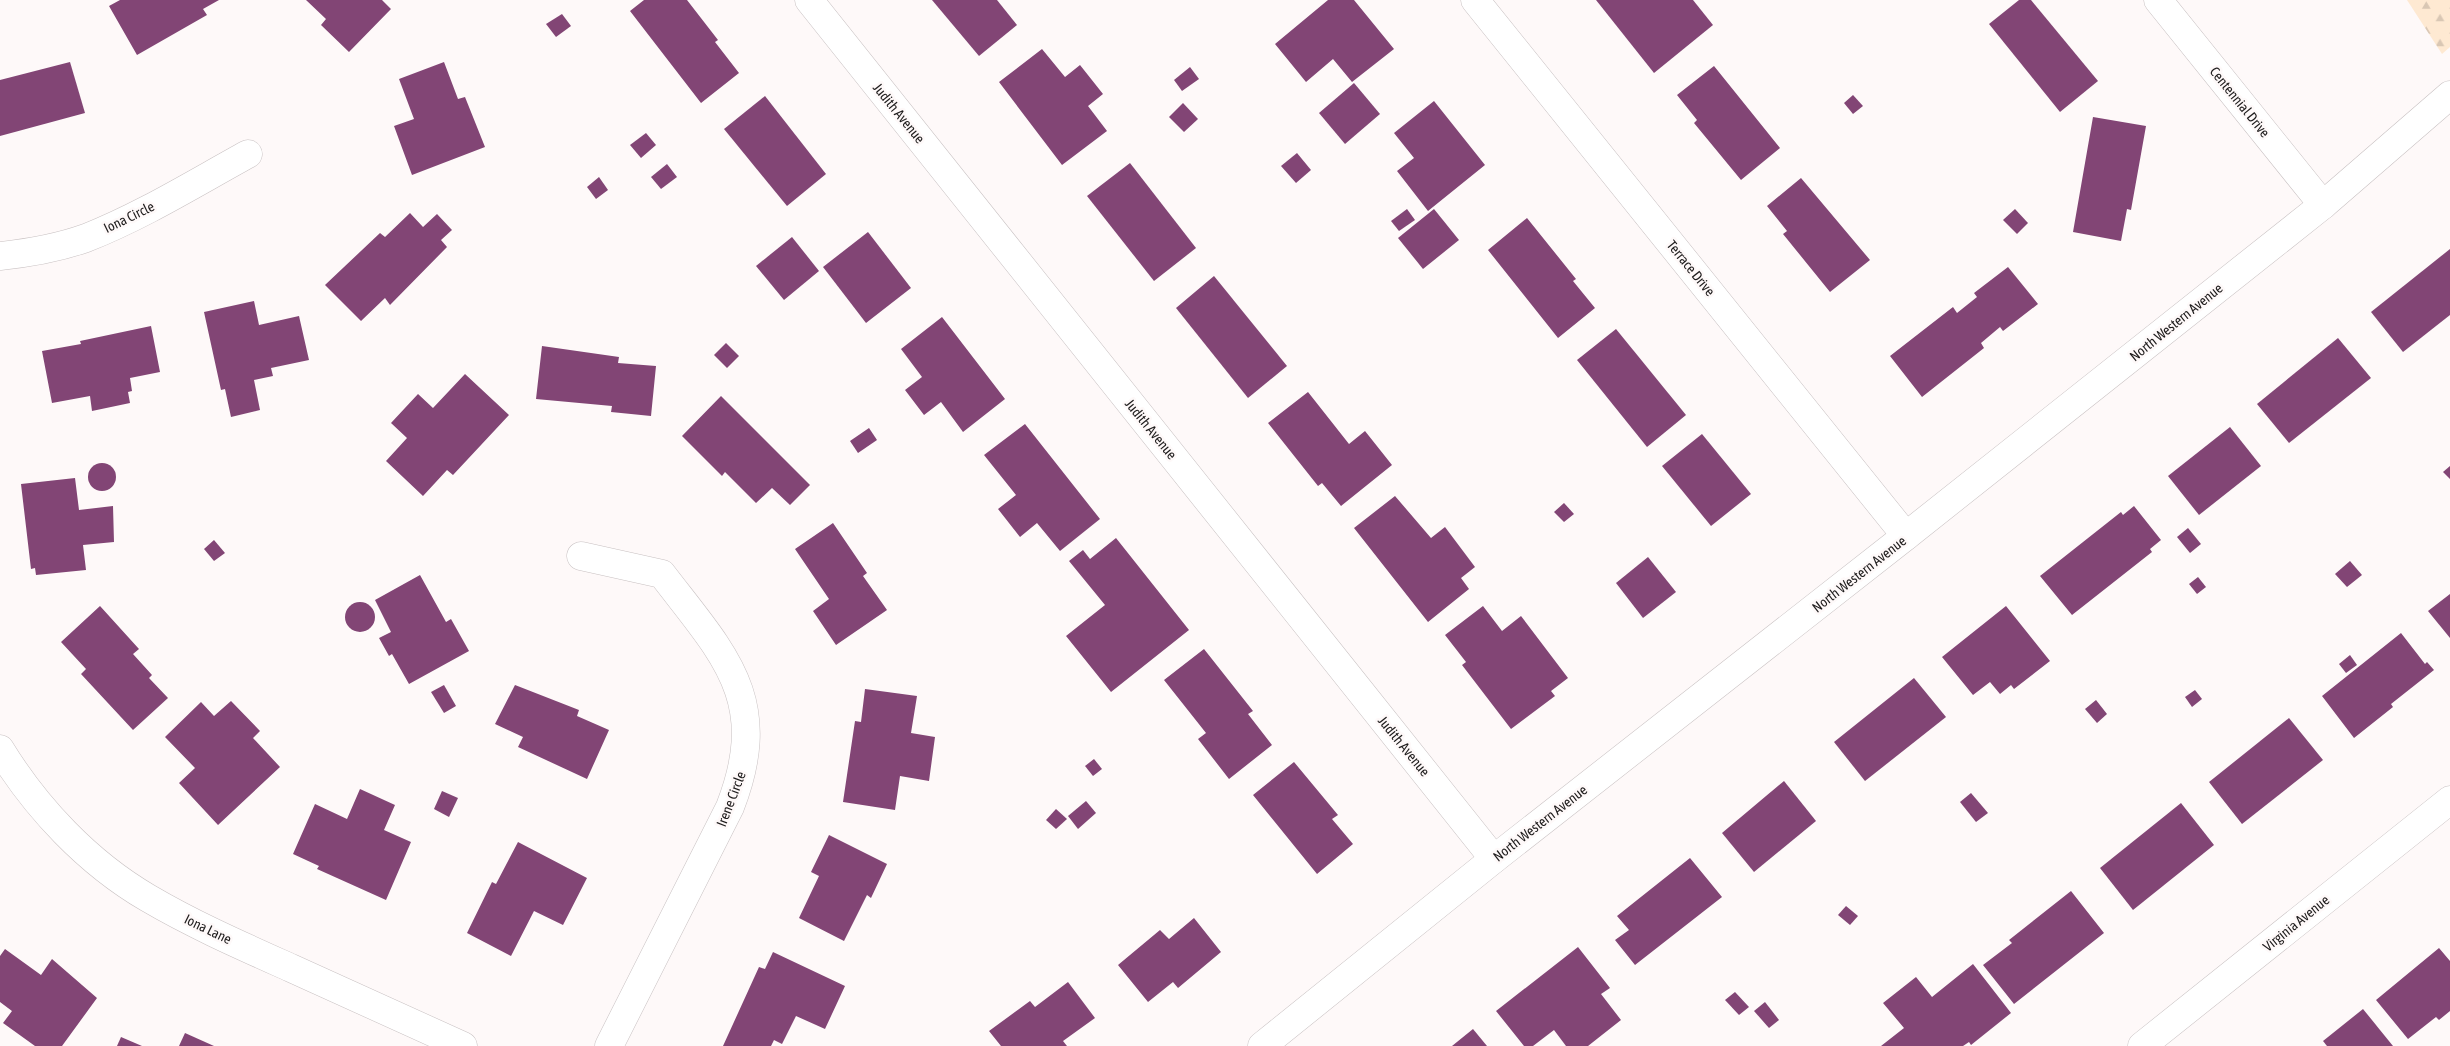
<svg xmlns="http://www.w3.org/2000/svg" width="2450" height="1046" viewBox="0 0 2450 1046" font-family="'Asap Condensed',sans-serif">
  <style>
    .forest { fill: url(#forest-firs) }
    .building { fill: #824575 }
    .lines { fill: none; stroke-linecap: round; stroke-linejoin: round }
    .street-casing { stroke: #c8c1c2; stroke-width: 29 }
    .secondary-casing { stroke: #c8c1c2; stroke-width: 29 }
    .street { stroke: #fff; stroke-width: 28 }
    .secondary { stroke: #fff; stroke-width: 28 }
    .labels { text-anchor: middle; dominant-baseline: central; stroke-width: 5; stroke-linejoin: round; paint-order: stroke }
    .street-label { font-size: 14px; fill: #1e1c1c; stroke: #fef9f9 }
  </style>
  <defs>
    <pattern id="forest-firs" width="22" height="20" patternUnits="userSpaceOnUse" patternTransform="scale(1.25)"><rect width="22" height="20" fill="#fee9d2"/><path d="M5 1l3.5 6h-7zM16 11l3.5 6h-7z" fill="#d9c7b4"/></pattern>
  </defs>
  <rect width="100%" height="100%" fill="#fef9f9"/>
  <path class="forest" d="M2407 0H2450V47L2442 54Z"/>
  <g class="building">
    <path d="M120 0H219L203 9 207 15 137 55 109 6Z"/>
    <path d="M306 0H382L391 9 349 52 321 25 326 19Z"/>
    <path d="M644 0H687L718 40 715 42 739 73 701 103 630 11Z"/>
    <path d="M932 0H997L1017 25 979 56Z"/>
    <path d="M1328 0H1354L1394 49 1352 82 1333 59 1306 82 1275 44Z"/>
    <path d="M1596 0H1693L1713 25 1654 73Z"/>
    <path d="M2019 0H2031L2098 81 2060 112 1989 24Z"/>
    <path d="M562 14 571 26 556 37 546 24Z"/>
    <path d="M1042 49 1065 77 1080 65 1103 94 1088 106 1107 131 1062 165 999 82Z"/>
    <path d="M70 62 85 113 0 136V80Z"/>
    <path d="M444 62 458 99 465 97 485 147 412 175 394 126 414 119 399 79Z"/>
    <path d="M1714 66 1780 148 1741 180 1694 123 1697 120 1677 95Z"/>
    <path d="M1190 67 1199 79 1182 91 1174 80Z"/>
    <path d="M1354 83 1380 114 1345 144 1319 113Z"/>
    <path d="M1853 95 1863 106 1853 114 1844 103Z"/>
    <path d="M765 96 826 174 787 206 724 129Z"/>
    <path d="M1434 101 1485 165 1428 211 1397 171 1414 158 1394 133Z"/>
    <path d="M1183 103 1198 119 1184 132 1169 117Z"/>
    <path d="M2093 117 2146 126 2131 210 2127 209 2121 241 2073 232Z"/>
    <path d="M646 133 656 145 641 158 630 145Z"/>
    <path d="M1297 153 1311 170 1296 183 1281 166Z"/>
    <path d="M1130 163 1196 248 1154 281 1087 196Z"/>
    <path d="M667 164 677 177 661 189 651 177Z"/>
    <path d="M599 177 608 190 596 199 587 187Z"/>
    <path d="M1801 178 1870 260 1830 292 1783 234 1787 231 1767 206Z"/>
    <path d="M1407 209 1415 220 1399 231 1391 221Z"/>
    <path d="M1434 209 1459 240 1423 269 1398 238Z"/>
    <path d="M2015 209 2028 223 2017 234 2003 220Z"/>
    <path d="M410 213 423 227 437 214 452 230 441 240 447 247 390 305 385 298 361 321 325 285 380 233 385 237Z"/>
    <path d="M1527 218 1576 279 1573 281 1595 308 1558 338 1488 250Z"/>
    <path d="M868 232 911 288 866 323 823 267Z"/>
    <path d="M792 237 819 271 784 300 756 266Z"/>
    <path d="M2450 249V315L2403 352 2371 312Z"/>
    <path d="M2008 267 2038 304 2003 331 2000 327 1981 343 1984 348 1922 397 1890 356 1953 307 1957 313 1977 297 1974 293Z"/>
    <path d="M1214 276 1287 366 1248 398 1176 308Z"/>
    <path d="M254 301 259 325 299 316 309 360 271 368 273 376 254 380 260 410 231 417 225 389 221 390 204 312Z"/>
    <path d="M942 317 1005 399 963 432 941 402 924 415 905 390 922 377 901 349Z"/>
    <path d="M151 326 160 372 130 378 132 391 128 392 130 403 92 411 90 396 52 403 42 351 81 344 80 341Z"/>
    <path d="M1616 329 1686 415 1647 447 1577 360Z"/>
    <path d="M2338 338 2371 378 2289 443 2257 404Z"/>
    <path d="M726 343 739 356 727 368 714 355Z"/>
    <path d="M542 346 619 357 618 363 656 366 651 416 611 412 612 406 536 399Z"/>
    <path d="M465 374 509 415 453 475 447 470 423 496 386 461 407 438 391 423 418 394 433 408Z"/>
    <path d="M1308 392 1349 444 1365 431 1392 465 1341 506 1322 483 1318 486 1268 423Z"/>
    <path d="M721 396 810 485 790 505 772 488 756 503 725 472 722 476 682 436Z"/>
    <path d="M1025 424 1100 519 1060 551 1037 523 1020 537 998 509 1016 495 984 455Z"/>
    <path d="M2230 427 2261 466 2199 515 2168 476Z"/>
    <path d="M869 428 877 440 858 453 850 441Z"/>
    <path d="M1702 434 1751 494 1711 526 1662 466Z"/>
    <circle cx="102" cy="477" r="14"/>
    <path d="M2450 466V479L2443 472Z"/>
    <path d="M75 478 79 510 113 506 114 542 83 545 86 570 36 575 35 568 31 569 21 484Z"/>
    <path d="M1395 496 1431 538 1445 527 1475 567 1461 578 1469 589 1428 622 1354 528Z"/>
    <path d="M1564 503 1574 514 1564 522 1554 512Z"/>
    <path d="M2134 506 2161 540 2150 549 2152 552 2072 615 2040 576 2121 512 2123 515Z"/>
    <path d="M833 523 867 573 863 576 887 610 836 645 813 611 829 599 795 549Z"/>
    <path d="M2188 528 2201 544 2190 553 2177 537Z"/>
    <path d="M1116 538 1189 630 1111 692 1066 636 1105 605 1069 561 1083 550 1090 559Z"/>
    <path d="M214 540 225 553 214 561 204 549Z"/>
    <path d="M1648 557 1676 592 1643 618 1616 583Z"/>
    <path d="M2350 561 2362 575 2347 587 2335 574Z"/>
    <path d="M420 575 446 622 451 619 469 651 409 684 392 654 389 656 379 638 391 632 375 600Z"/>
    <path d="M2198 577 2206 587 2197 594 2189 584Z"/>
    <path d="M2450 594V638L2428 611Z"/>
    <circle cx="360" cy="617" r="15"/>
    <path d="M100 606 139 649 133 654 152 675 149 678 168 698 133 730 81 674 86 669 61 642Z"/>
    <path d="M1483 606 1502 631 1521 616 1568 678 1551 691 1555 696 1511 729 1462 665 1466 662 1445 635Z"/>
    <path d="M2006 606 2050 661 2014 689 2011 685 2000 694 1990 682 1973 695 1942 657Z"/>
    <path d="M2401 633 2425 664 2427 662 2434 670 2391 704 2393 707 2354 738 2322 696Z"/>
    <path d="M1204 649 1253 711 1248 714 1272 745 1229 779 1198 739 1206 733 1164 680Z"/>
    <path d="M2350 655 2357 665 2346 673 2339 664Z"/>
    <path d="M1914 678 1946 717 1865 781 1834 742Z"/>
    <path d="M444 685 456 706 444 713 431 692Z"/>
    <path d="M515 685 579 710 577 716 609 730 587 779 518 747 523 737 495 724Z"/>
    <path d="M865 689 917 696 911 733 935 737 929 781 900 776 895 810 843 802 855 721 861 722Z"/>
    <path d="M2195 690 2202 699 2192 707 2185 697Z"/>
    <path d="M2096 700 2107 714 2097 723 2085 709Z"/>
    <path d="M231 701 260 731 253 738 280 767 218 825 179 783 195 768 165 737 201 702 214 716Z"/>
    <path d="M2289 718 2323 760 2242 824 2209 782Z"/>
    <path d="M1094 759 1102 769 1093 776 1085 766Z"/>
    <path d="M1294 762 1338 815 1332 819 1353 844 1317 874 1253 795Z"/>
    <path d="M1784 781 1816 821 1754 872 1722 833Z"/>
    <path d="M360 789 395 805 384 830 411 842 386 900 317 869 319 866 293 854 315 804 347 819Z"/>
    <path d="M442 791 458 798 449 817 434 809Z"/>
    <path d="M1971 793 1988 813 1976 822 1960 802Z"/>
    <path d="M1086 801 1096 813 1078 829 1068 816Z"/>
    <path d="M2181 803 2214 845 2133 910 2100 868Z"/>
    <path d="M1056 809 1067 819 1056 829 1046 820Z"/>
    <path d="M829 835 887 864 871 898 867 895 844 941 799 918 819 876 811 872Z"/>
    <path d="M518 842 587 878 563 925 534 911 511 956 467 933 492 882 496 884Z"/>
    <path d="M1690 858 1722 897 1635 965 1615 940 1629 930 1617 916Z"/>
    <path d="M2071 891 2104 933 2014 1004 1983 965 2012 943 2009 940Z"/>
    <path d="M1846 906 1858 916 1850 925 1838 915Z"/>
    <path d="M1194 918 1221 952 1178 988 1173 982 1148 1002 1118 965 1160 930 1169 939Z"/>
    <path d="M1578 947 1610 988 1601 994 1621 1020 1588 1046H1566L1554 1030 1533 1046H1524L1496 1011Z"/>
    <path d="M2439 948 2450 961V1011L2439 1020 2436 1017 2408 1039 2376 1000Z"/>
    <path d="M5 949 41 975 52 959 97 998 62 1046H35L3 1023 12 1011 0 1002V956Z"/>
    <path d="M773 952 845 986 825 1029 796 1016 782 1044 774 1040 771 1046H723L759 967 765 969Z"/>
    <path d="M1973 964 2011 1013 1971 1045 1969 1042 1963 1046H1881L1904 1028 1883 1003 1916 977 1932 997Z"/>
    <path d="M1068 982 1095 1018 1063 1041 1067 1046H1001L989 1031 1030 1001 1035 1007Z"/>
    <path d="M1735 992 1749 1007 1739 1015 1725 1000Z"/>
    <path d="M1765 1002 1779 1020 1769 1028 1754 1011Z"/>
    <path d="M2363 1009 2393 1046H2327L2323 1041Z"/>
    <path d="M1473 1029 1487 1046H1452Z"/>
    <path d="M185 1033 214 1046H179Z"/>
    <path d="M121 1037 142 1046H117Z"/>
  </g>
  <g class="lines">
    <g class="street-casing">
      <g id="street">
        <path d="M809 0 1494 859"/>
        <path d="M1475 0 1906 536"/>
        <path d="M2158 0 2323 205"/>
        <path d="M0 256C29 253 58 248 86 238 142 216 195 183 248 154"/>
        <path d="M581 556 662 574C724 655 772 699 730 807L609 1046"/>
        <path d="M0 749C36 808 88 863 148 898 194 925 242 946 291 968 348 994 405 1020 463 1046"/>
        <path d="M2142 1046 2450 800"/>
      </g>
    </g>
    <g class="secondary-casing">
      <path id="secondary" d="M1262 1046 1494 859 1906 536 2323 205 2450 95"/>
    </g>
    <use href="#street" class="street"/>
    <use href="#secondary" class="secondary"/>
  </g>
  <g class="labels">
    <g class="street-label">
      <text transform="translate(2240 102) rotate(51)">Centennial Drive</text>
      <text transform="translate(899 113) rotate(51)">Judith Avenue</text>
      <text transform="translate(129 217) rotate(-26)">Iona Circle</text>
      <text transform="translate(1691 268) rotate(51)">Terrace Drive</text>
      <text transform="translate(2176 322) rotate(-39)">North Western Avenue</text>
      <text transform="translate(1151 429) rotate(51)">Judith Avenue</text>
      <text transform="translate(1859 574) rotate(-38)">North Western Avenue</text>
      <text transform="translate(1404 746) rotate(51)">Judith Avenue</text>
      <text transform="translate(731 799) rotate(-69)">Irene Circle</text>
      <text transform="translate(1540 823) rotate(-38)">North Western Avenue</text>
      <text transform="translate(2296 923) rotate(-39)">Virginia Avenue</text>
      <text transform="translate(208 929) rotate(26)">Iona Lane</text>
    </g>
  </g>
</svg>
